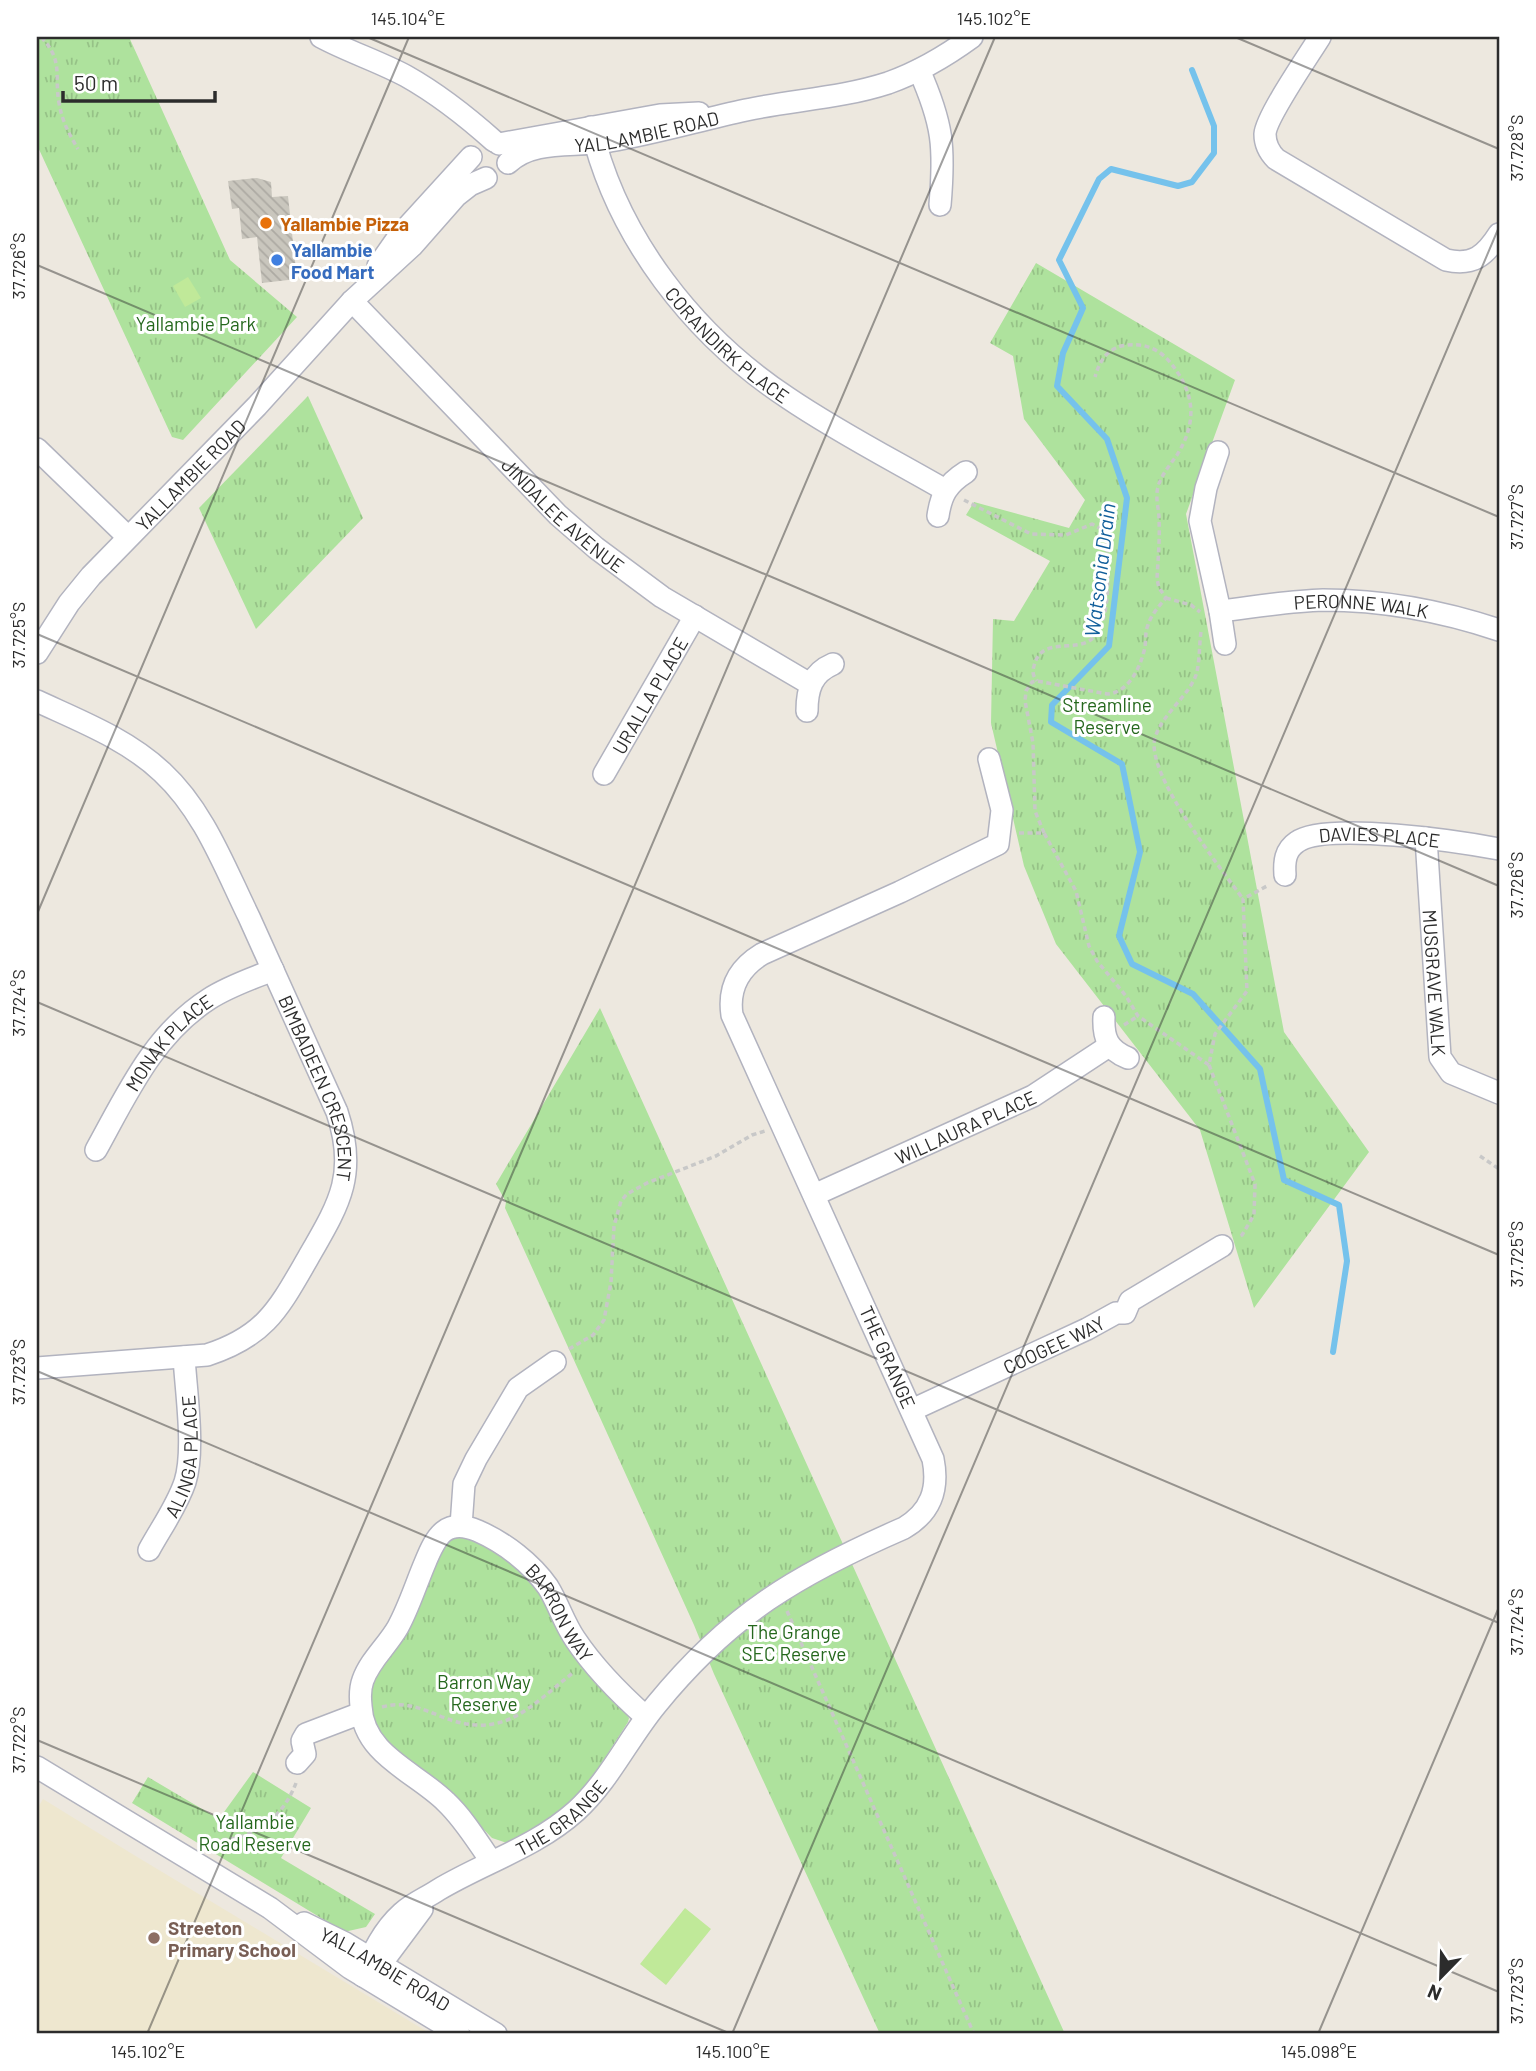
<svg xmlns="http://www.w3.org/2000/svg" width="1536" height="2071" viewBox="0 0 1536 2071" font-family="Barlow,sans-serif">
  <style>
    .education { fill: #eee7cf }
    .park { fill: url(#park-tufts) }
    .pitch { fill: #c0e999 }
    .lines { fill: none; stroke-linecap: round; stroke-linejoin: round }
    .stream { stroke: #75c2ec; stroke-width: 6 }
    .building { fill: url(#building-back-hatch) }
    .minor-casing { stroke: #b2b3bf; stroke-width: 24 }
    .path { stroke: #c8c8c8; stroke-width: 3.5; stroke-dasharray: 5 3.5; stroke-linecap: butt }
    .minor { stroke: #fff; stroke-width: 21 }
    .ticks { fill: none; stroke: #2c2c2c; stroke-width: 2; stroke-opacity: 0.45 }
    .food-dot { fill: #e8710a; stroke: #fff; stroke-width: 2.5 }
    .shop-dot { fill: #3f7fe0; stroke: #fff; stroke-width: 2.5 }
    .education-dot { fill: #8d6e63; stroke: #fff; stroke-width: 2.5 }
    .labels { text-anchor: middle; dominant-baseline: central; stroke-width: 6; stroke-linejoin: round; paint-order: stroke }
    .street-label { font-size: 19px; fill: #2c2c2c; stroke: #fff }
    .food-label { font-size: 19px; font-weight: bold; fill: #c56008; stroke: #fff; text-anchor: start }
    .shop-label { font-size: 19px; font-weight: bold; fill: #366cbe; stroke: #fff; text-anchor: start }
    .park-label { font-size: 19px; fill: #25681d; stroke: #fff }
    .education-label { font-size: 19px; font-weight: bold; fill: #785e54; stroke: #fff; text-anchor: start }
    .water-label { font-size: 21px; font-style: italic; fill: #115f9b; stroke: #fff }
    .neatline { fill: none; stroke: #2c2c2c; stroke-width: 2.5 }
    .ticks-label { font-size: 18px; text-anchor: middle; fill: #2c2c2c }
  </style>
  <defs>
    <pattern id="park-tufts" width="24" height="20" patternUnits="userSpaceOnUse" patternTransform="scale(1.75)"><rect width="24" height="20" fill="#aee29d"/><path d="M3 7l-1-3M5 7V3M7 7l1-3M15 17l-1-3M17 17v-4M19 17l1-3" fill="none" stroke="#96c287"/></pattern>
    <pattern id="building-back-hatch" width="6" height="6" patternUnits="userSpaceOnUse" patternTransform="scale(1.75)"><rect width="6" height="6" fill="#c9c6bd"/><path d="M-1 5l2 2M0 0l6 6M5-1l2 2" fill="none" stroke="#adaaa3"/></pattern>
  </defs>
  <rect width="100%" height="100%" fill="#ede8df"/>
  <path class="education" d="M43 1799 129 1852 431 2034H37V1809Z"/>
  <g class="park">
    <path d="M37 37H129L230 260 297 317 183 440 172 437 37 145Z"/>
    <path d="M1036 263 1235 380 1186 514 1284 1032 1369 1152 1254 1308 1200 1130 1056 944 1024 866 991 723 993 619 1014 621 1050 561 966 515 974 502 1069 528 1085 500 1024 419 1013 356 990 343Z"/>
    <path d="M308 396 363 518 256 629 199 508Z"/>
    <path d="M600 1008 1065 2034H880L714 1674 694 1625 505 1208 506 1202 496 1184Z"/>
    <path d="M465 1534 502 1553 536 1584 629 1718 628 1722 587 1786 544 1824 507 1843 492 1838 431 1775 384 1742 370 1711V1687L410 1620 448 1537Z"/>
    <path d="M253 1772 311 1808 281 1858 375 1914 366 1927 344 1932 132 1803 148 1777 219 1819Z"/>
  </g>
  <g class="pitch">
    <path d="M188 277 201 298 185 307 173 286Z"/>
    <path d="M685 1908 711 1929 666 1985 640 1964Z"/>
  </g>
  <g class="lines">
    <path class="stream" d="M1192 70 1214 126V153L1192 182 1178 186 1111 169 1099 179 1059 260 1083 308 1063 353 1057 386 1107 439 1127 498 1109 646 1052 705 1051 722 1122 764 1140 852 1119 936 1132 964 1193 994 1260 1069 1284 1180 1339 1205 1347 1261 1333 1352"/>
  </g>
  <path class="building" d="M257 178 271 182 272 197 288 196 297 279 262 283 257 237 242 239 239 208 232 209 228 181Z"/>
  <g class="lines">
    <g class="minor-casing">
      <g id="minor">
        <path d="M321 37C349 52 378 61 406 76 438 94 466 116 494 141"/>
        <path d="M1320 37C1309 55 1266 117 1265 134 1265 144 1269 152 1276 159L1446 260C1473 266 1485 256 1499 234"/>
        <path d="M919 70C943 124 945 147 940 205"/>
        <path id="s1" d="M591 127C617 238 694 336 788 398 838 432 893 460 945 490"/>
        <path d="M499 144 660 115 699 113"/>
        <path id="s2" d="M508 163C534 138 576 148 610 141 656 133 700 120 746 110 793 100 842 98 888 83 919 72 946 56 972 37"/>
        <path d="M378 266 399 236 471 157"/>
        <path id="s3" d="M352 301 558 515 596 548 662 597 810 684"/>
        <path d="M37 449 128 537"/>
        <path d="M1218 452 1206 488 1200 521 1220 611 1225 644"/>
        <path d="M938 516C941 495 947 484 966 472"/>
        <path id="s4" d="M1220 611C1254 607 1289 601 1323 600 1384 600 1442 611 1499 630"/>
        <path id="s5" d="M37 653 69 603 91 576 257 406 352 301 412 246 456 196 470 185 486 178"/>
        <path id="s6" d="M37 701C80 721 127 739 162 772 204 811 224 866 249 917 279 982 308 1047 337 1112 358 1175 339 1204 308 1258 279 1308 266 1336 207 1355L37 1368"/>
        <path d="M807 711C807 689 812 673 833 664"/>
        <path id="s7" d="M604 774 695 616"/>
        <path id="s8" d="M1426 838 1440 1057 1451 1073 1499 1093"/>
        <path id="s9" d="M1285 875C1284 862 1285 850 1297 842 1325 821 1462 842 1499 849"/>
        <path d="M1104 1017C1103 1038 1108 1050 1128 1058"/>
        <path id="s10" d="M96 1150C127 1094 153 1035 209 999 229 986 251 979 273 970"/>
        <path id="s11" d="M814 1195 1033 1096 1109 1046"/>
        <path id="s12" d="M912 1410 1087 1329 1116 1313H1125L1130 1301 1222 1246"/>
        <path d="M461 1526 464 1484 476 1459 518 1388 555 1362"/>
        <path id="s13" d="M149 1550C161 1528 177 1506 185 1482 195 1450 186 1392 184 1357"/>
        <path d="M297 1763 305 1754 302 1741 306 1734 361 1713"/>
        <path d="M37 1767 270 1908 350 1968 459 2034"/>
        <path id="s14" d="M491 1861C477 1841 464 1819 446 1802 416 1772 363 1755 361 1706 360 1697 360 1688 363 1680 370 1660 388 1645 398 1627 409 1607 416 1584 425 1563 436 1536 446 1517 478 1531 505 1543 531 1563 548 1587 558 1603 564 1623 575 1639 595 1669 619 1693 646 1717"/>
        <path id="s15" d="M304 1923 345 1943 496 2034"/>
        <path d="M368 1972 381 1964 422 1909"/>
        <path id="s16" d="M363 1976C372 1953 383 1930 402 1913 413 1903 426 1898 438 1890 483 1863 536 1847 576 1811 609 1781 628 1739 656 1705 730 1614 798 1574 904 1528 931 1512 939 1489 933 1459L732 1015C728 988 739 968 762 954L900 892 998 844 1002 810 989 759"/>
      </g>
    </g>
    <g class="path">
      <path d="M41 37C64 61 54 75 59 103 62 121 69 134 78 149"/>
      <path d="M964 500 1031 534 1066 535 1092 524 1105 531 1107 538C1107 565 1113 618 1093 638 1076 654 1041 635 1034 666 1032 672 1033 676 1037 681"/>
      <path d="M1166 598 1191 605 1200 612"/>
      <path d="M1201 632C1199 645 1200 662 1196 675 1188 697 1162 714 1155 738 1145 774 1221 868 1243 899"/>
      <path d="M1019 833H1044L1076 891 1089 946 1097 961 1126 996 1138 1016 1209 1065 1215 1034 1247 991 1243 899 1267 886"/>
      <path d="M1044 833 1035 811 1033 743 1025 701 1026 691 1032 682 1037 681 1107 694C1129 693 1141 666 1145 647 1146 639 1145 632 1148 625 1151 615 1159 606 1166 598L1159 588 1157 579C1158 559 1160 539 1159 519 1159 509 1155 498 1158 487 1161 475 1170 465 1177 455 1198 421 1195 392 1169 361 1157 347 1140 342 1121 346 1105 351 1099 363 1095 377"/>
      <path d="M1124 1025 1138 1016"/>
      <path d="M1209 1065 1255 1184 1254 1215 1242 1235 1238 1237"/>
      <path d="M1480 1156 1499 1169"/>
      <path d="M569 1349 593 1335 604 1320 611 1282 614 1226 621 1201 627 1194 647 1183 716 1156 752 1135 765 1131"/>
      <path d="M787 1611 974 2034"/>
      <path d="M382 1707C404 1701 420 1708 440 1716 503 1742 528 1708 574 1672"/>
      <path d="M197 1838C242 1847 280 1825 296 1783"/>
    </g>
    <use href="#minor" class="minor"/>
  </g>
  <path class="ticks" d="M367 37 1499 517M1235 37 1499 149M37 265 1499 886M37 634 1499 1255M37 914 409 37M37 1002 1499 1623M37 1371 1499 1992M37 1740 731 2034M147 2034 995 37M732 2034 1499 227M1318 2034 1499 1607"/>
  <circle class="food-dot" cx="266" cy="223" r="7"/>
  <circle class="shop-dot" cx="277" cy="260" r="7"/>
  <circle class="education-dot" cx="154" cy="1938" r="7"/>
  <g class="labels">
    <g class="street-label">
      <text stroke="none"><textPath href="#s2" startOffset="144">YALLAMBIE ROAD</textPath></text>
      <text stroke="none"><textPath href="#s1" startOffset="262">CORANDIRK PLACE</textPath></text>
      <text stroke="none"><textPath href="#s5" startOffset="236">YALLAMBIE ROAD</textPath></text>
      <text stroke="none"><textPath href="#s3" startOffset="301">JINDALEE AVENUE</textPath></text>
      <text stroke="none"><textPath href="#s4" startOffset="142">PERONNE WALK</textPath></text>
      <text stroke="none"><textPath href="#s7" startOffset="91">URALLA PLACE</textPath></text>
      <text stroke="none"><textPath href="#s9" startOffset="121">DAVIES PLACE</textPath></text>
      <text stroke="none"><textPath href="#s8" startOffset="145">MUSGRAVE WALK</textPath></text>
      <text stroke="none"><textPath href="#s10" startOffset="131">MONAK PLACE</textPath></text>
      <text stroke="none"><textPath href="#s6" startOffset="500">BIMBADEEN CRESCENT</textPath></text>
      <text stroke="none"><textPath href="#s11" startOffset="166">WILLAURA PLACE</textPath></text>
      <text stroke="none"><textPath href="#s12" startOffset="156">COOGEE WAY</textPath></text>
      <text transform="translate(888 1357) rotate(66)">THE GRANGE</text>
      <text stroke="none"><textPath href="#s13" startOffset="102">ALINGA PLACE</textPath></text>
      <text stroke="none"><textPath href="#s14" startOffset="558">BARRON WAY</textPath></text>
      <text stroke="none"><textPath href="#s16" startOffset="261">THE GRANGE</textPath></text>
      <text stroke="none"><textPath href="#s15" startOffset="93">YALLAMBIE ROAD</textPath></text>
    </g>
    <g class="food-label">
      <text x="280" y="223">Yallambie Pizza</text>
    </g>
    <g class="shop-label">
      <text x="291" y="249">Yallambie<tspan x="291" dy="22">Food Mart</tspan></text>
    </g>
    <g class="park-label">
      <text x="196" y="323">Yallambie Park</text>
      <text x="1107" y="704">Streamline<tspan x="1107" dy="22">Reserve</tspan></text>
      <text x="794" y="1631">The Grange<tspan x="794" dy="22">SEC Reserve</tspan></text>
      <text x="484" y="1681">Barron Way<tspan x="484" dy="22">Reserve</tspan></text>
      <text x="255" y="1821">Yallambie<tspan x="255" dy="22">Road Reserve</tspan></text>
    </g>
    <g class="education-label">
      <text x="168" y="1927">Streeton<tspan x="168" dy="22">Primary School</tspan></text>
    </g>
    <g class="water-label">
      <text transform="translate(1099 570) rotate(-83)">Watsonia Drain</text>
    </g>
  </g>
  <rect width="1536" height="2071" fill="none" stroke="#ffffff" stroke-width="77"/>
  <g transform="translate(1441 1977) rotate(203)" stroke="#ffffff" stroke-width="5" paint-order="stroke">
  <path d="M0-5L12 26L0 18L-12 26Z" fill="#2c2c2c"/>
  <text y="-10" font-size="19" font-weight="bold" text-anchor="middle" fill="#2c2c2c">N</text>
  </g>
  <path d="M63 91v10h152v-10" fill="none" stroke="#2c2c2c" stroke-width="3.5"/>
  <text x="74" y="91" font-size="21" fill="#2c2c2c" stroke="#ffffff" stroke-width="5" paint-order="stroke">50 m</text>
  <rect x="38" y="38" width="1460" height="1994" class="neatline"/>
  <g class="ticks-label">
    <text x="408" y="25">145.104°E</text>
    <text x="994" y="25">145.102°E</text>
    <text transform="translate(1517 148) rotate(-90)" y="6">37.728°S</text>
    <text transform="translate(19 266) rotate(-90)" y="6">37.726°S</text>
    <text transform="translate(1517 517) rotate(-90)" y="6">37.727°S</text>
    <text transform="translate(19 635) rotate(-90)" y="6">37.725°S</text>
    <text transform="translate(1517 885) rotate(-90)" y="6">37.726°S</text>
    <text transform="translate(19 1003) rotate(-90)" y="6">37.724°S</text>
    <text transform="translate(1517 1254) rotate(-90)" y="6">37.725°S</text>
    <text transform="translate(19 1372) rotate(-90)" y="6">37.723°S</text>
    <text transform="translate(1517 1622) rotate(-90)" y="6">37.724°S</text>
    <text transform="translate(19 1740) rotate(-90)" y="6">37.722°S</text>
    <text transform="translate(1517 1991) rotate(-90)" y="6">37.723°S</text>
    <text x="148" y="2058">145.102°E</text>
    <text x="733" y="2058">145.100°E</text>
    <text x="1319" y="2058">145.098°E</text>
  </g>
</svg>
